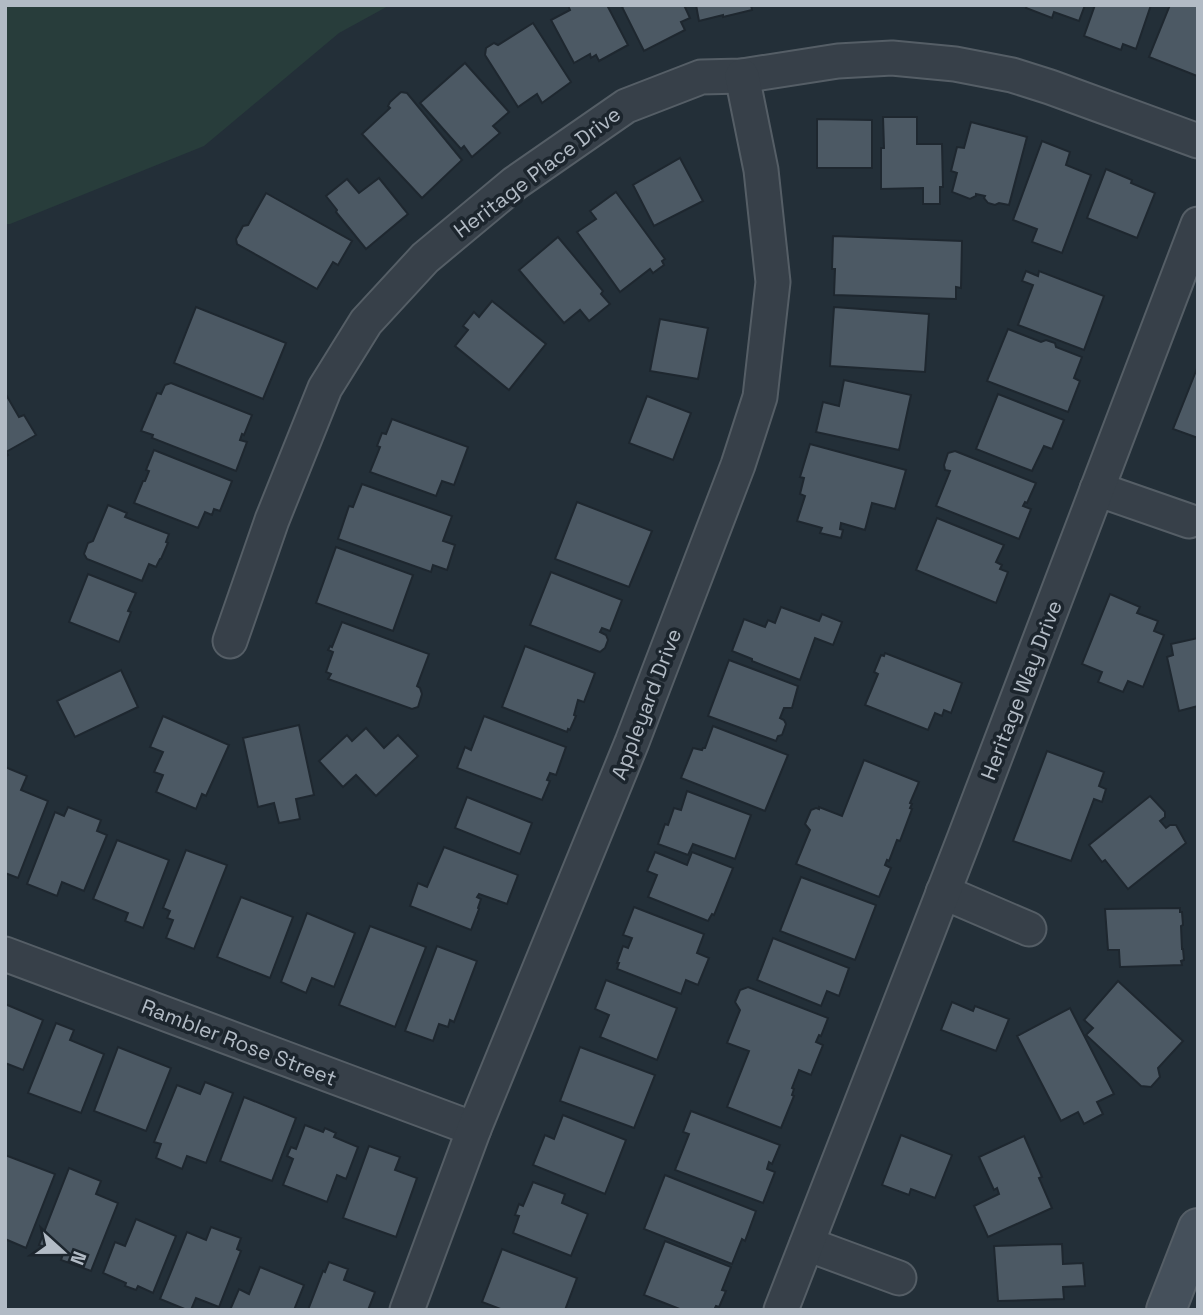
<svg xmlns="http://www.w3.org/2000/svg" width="1203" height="1315" viewBox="0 0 1203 1315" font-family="'Space Grotesk',sans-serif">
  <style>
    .green { fill: #283d3b }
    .building { fill: #4c5964; stroke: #1e272f; stroke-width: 2 }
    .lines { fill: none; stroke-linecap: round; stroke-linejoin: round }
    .street-casing { stroke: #555e66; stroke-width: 37 }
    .secondary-casing { stroke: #555e66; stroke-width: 42 }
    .street { stroke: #374049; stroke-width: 33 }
    .secondary { stroke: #45505b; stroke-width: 38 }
    .labels { text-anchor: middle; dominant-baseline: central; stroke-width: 7; stroke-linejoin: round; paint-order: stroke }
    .street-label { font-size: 21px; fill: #b2bbc5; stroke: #1c252d }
  </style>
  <rect width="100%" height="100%" fill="#232f38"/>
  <path class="green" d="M5 5H390L339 33 204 146 10 224H5Z"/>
  <g class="building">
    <path d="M568 5H607L628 45 599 61 596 55 591 58 590 54 574 63 551 20 570 10Z"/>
    <path d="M626 5H684L690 18 681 22 685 30 644 51 622 7Z"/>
    <path d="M696 5H751L752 10 723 17V15L699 21Z"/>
    <path d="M1027 5H1085L1079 21 1054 12 1052 18 1026 8Z"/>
    <path d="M1095 5H1151L1136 49 1123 44 1121 50 1084 36Z"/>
    <path d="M1170 5H1198L1197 76 1149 57Z"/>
    <path d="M533 23 571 82 542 103 537 94 518 107 485 55 486 48 494 43 498 45Z"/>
    <path d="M465 63 509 112 493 126 500 133 472 157 464 146 461 149 420 103Z"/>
    <path d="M401 92 407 93 462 160 422 198 362 134 390 108 388 106 390 102Z"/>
    <path d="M883 117H917V144H942L943 187H940V204H923V188L881 189V148H884Z"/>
    <path d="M817 119 872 120V168H817Z"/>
    <path d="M971 122 1027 137 1009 205 999 203 995 205 988 203 984 198 985 196 976 194V196L970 199 952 192 957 173 951 171 957 147 964 148Z"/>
    <path d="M1042 141 1070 152 1066 165 1091 175 1062 253 1032 242 1037 229 1013 220Z"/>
    <path d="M680 158 703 201 654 226 633 185Z"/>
    <path d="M1106 169 1132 180 1131 183 1155 193 1137 238 1087 218Z"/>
    <path d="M379 178 408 214 366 249 336 212 337 210 326 196 347 179 359 193Z"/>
    <path d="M616 192 665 259 662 261 664 265 653 273 650 269 620 292 577 232 596 219 590 211Z"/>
    <path d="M266 193 352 241 338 265 333 262 317 289 237 244 236 239 243 226 248 225Z"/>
    <path d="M833 236 962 241 961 288 956 287V299L834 295 835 269H832Z"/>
    <path d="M558 237 603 291 601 294 610 304 589 321 580 310 564 323 519 270Z"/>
    <path d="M1026 271 1038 276 1039 271 1104 296 1084 350 1018 325 1033 285 1022 281Z"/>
    <path d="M492 301 546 344 509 390 455 346 468 330 463 326 474 312 479 317Z"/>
    <path d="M196 307 286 343 263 399 174 363Z"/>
    <path d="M834 307 929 314 925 372 830 366Z"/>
    <path d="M660 319 708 328 698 379 650 371Z"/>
    <path d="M1008 329 1041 342 1046 340 1055 343 1056 347 1082 357 1074 378 1080 381 1068 412 987 381Z"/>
    <path d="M1198 366V438L1173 429Z"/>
    <path d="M844 380 911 395 899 450 816 432 823 402 839 406Z"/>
    <path d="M171 383 252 415 244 435 242 434 240 440 247 442 236 471 152 438 153 435 141 431 157 393 161 394 165 385Z"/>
    <path d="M5 393 19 417 24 415 36 435 6 452 8 455 5 457Z"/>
    <path d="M998 394 1064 420 1052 449 1044 446 1032 471 976 449Z"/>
    <path d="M647 396 691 413 673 460 629 443Z"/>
    <path d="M392 419 468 447 454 485 442 481 436 496 370 472 380 447 377 446 382 433 386 434Z"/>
    <path d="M810 444 906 470 895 509 872 503 865 530 841 523 840 529 843 530 841 538 820 533 822 528 797 521 805 496 800 494 804 478 800 477Z"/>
    <path d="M154 450 232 481 220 511 214 509 212 515 205 512 198 528 134 503 143 481H145L149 471 146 470Z"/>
    <path d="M955 451 1036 483 1027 503 1025 502 1023 506 1031 509 1019 539 936 506 950 471 945 470 944 465 948 453Z"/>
    <path d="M362 484 452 516 443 541 455 545 447 570 433 565 431 572 338 539 349 506 353 507Z"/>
    <path d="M577 502 652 531 629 587 555 559Z"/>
    <path d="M108 505 127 513 125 517 169 534 166 542 168 543 161 559H160L156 567 149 564 142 581 87 559 84 554 88 543 93 541Z"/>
    <path d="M937 518 1004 545 996 562 1002 565 1000 569 1008 572 996 603 916 570Z"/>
    <path d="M336 547 413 575 393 631 316 603Z"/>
    <path d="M551 572 622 600 610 631 602 628 600 632 606 635 608 640 605 648 600 652 530 625Z"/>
    <path d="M88 574 136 593 128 611 131 612 119 642 69 622Z"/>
    <path d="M1110 594 1140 607 1137 613 1158 621 1154 631 1164 635 1143 687 1128 681 1123 692 1098 682 1102 672 1082 664Z"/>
    <path d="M781 607 819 621 822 614 842 622 833 645 815 638 800 680 752 661V659L732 651 744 619 765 627 768 620 775 623Z"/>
    <path d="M342 622 429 654 417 686 420 688 422 694 418 707 412 709 328 679 331 674 326 672 333 652 328 650 330 646 332 647Z"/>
    <path d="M1198 638V706L1179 711 1167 657 1173 655 1171 644Z"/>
    <path d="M525 646 595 673 584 702 578 700 574 715 576 716 570 730 568 729 567 732 502 707Z"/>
    <path d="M885 653 962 683 951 713 944 710 942 716 935 713 928 730 865 705 878 674 874 672 881 655 884 656Z"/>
    <path d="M729 660 798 686 792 708H784L780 718 784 720 786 724 782 735 778 736 776 741 708 716Z"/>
    <path d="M121 670 138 707 75 737 57 701Z"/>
    <path d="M163 716 229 745 206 796 202 794 196 809 156 792 163 775 154 772 163 752 150 747Z"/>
    <path d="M484 716 566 747 556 775 550 773 547 780 550 781 542 800 457 768 465 747 471 750Z"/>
    <path d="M299 725 314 795 296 799 300 819 279 823 274 803 258 807 243 738Z"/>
    <path d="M713 726 788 755 765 811 681 778 693 748 702 750 703 748H705Z"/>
    <path d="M366 728 384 748 398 735 418 756 376 796 356 775 343 787 319 761 347 735 352 741Z"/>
    <path d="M1047 751 1104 772 1099 786 1106 789 1102 802 1094 799 1071 861 1013 841Z"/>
    <path d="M864 760 919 782 910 803 912 804 910 808 912 809 900 841 897 840 889 861 887 860 885 865 891 868 879 897 796 864 810 830 805 824 811 810 816 808 819 809V807L842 816Z"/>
    <path d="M5 767 27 776 21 790 48 801 18 878 5 873Z"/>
    <path d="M687 791 751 815 735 859 693 844 688 855 658 844 665 824 668 825 674 808 681 810Z"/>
    <path d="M1150 796 1165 812V817L1160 821 1166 828 1170 825H1176L1186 843 1128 889 1105 860 1102 862 1089 845Z"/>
    <path d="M467 797 532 823 520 854 455 828Z"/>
    <path d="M68 807 101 820 97 831 107 835 84 891 62 882 57 896 27 884 55 812 64 816Z"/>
    <path d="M117 840 169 860 143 928 125 921 128 913 93 899Z"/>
    <path d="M444 847 518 875 507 904 479 894 477 897 481 899 478 908 479 909 471 930 410 906 418 883 427 887Z"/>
    <path d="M186 850 227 865 194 949 166 938 173 920 167 918 170 911 163 908Z"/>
    <path d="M655 852 687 865 692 852 733 868 714 915 712 914 708 921 648 897 657 875 647 871Z"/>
    <path d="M801 877 876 905 855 960 780 931Z"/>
    <path d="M241 897 293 917 270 978 217 957Z"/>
    <path d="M634 907 704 934 697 953 709 958 698 985 686 980 681 994 617 969 619 963H617L623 946 628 948 632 938 623 935Z"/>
    <path d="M1180 908V912H1182L1183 925 1181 926 1182 949H1183L1184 960 1181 961 1182 965 1120 967 1119 950H1108L1105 909Z"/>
    <path d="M307 913 355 933 334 987 312 978 306 993 281 982Z"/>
    <path d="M370 926 426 947 395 1027 339 1005Z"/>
    <path d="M773 938 849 968 839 996 827 991 821 1006 757 980Z"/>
    <path d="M437 946 477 961 454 1022 450 1020 448 1027 439 1024 433 1041 405 1031Z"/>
    <path d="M606 980 677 1008 657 1060 600 1037 609 1015 595 1009Z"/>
    <path d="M1118 981 1183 1041 1158 1068 1160 1077 1151 1087 1141 1086 1086 1035 1093 1028 1084 1020Z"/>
    <path d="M748 987 828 1018 821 1036 819 1035 816 1042 823 1045 811 1075 799 1070 792 1088 794 1089 792 1095 794 1096 781 1128 727 1107 749 1051 727 1043 740 1010 735 1002 740 990Z"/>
    <path d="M952 1002 973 1011 975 1006 1009 1019 996 1051 941 1030Z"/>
    <path d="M5 1004 43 1020 23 1070 5 1063Z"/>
    <path d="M1070 1008 1114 1094 1097 1102 1103 1114 1084 1124 1078 1112 1061 1121 1017 1036Z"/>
    <path d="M56 1023 74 1030 70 1040 104 1054 81 1113 28 1093Z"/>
    <path d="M118 1047 171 1068 146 1131 94 1111Z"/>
    <path d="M580 1047 655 1075 634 1128 560 1101Z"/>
    <path d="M205 1082 233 1093 206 1163 187 1156 182 1169 156 1158 161 1144 154 1142 177 1085 200 1094Z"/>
    <path d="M244 1097 296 1118 272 1181 220 1161Z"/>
    <path d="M691 1111 780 1145 772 1164 769 1162 767 1169 775 1172 763 1203 675 1170 689 1134 683 1132Z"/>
    <path d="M563 1115 626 1140 605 1194 533 1165 545 1135 554 1139Z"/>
    <path d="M305 1125 323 1132 325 1128 336 1133 334 1137 358 1147 346 1179 337 1175 327 1202 283 1185 293 1159 287 1156 291 1147 296 1149Z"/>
    <path d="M901 1135 952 1155 935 1198 911 1189 909 1195 882 1185Z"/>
    <path d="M1024 1136 1042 1177 1039 1178 1052 1208 988 1237 974 1206 999 1194 997 1188 994 1190 979 1157Z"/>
    <path d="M369 1146 400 1157 395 1170 417 1178 396 1237 343 1218Z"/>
    <path d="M5 1155 55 1174 26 1248 5 1239Z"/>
    <path d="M69 1168 101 1181 96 1194 118 1203 91 1271 61 1260 63 1254 39 1245Z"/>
    <path d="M665 1175 756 1211 745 1241 742 1239 732 1264 644 1229Z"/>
    <path d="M533 1182 565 1194 562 1203 588 1214 571 1256 513 1233 519 1216 515 1215 519 1204 523 1206Z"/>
    <path d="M136 1219 176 1236 153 1293 138 1286 136 1290 125 1286 126 1283 103 1273 115 1242 125 1246Z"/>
    <path d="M211 1227 241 1238 237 1249 241 1251 219 1307 196 1298 191 1310H187L160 1299 187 1232 206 1240Z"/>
    <path d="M665 1241 731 1267 722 1290 726 1291 719 1307 716 1306 714 1310H682L644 1295Z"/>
    <path d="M1062 1244 1063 1264 1083 1263 1085 1286 1063 1287 1064 1299 998 1301 994 1246Z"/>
    <path d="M502 1249 577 1278 565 1310H503L482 1302Z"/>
    <path d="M329 1262 348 1269 344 1280 375 1292 368 1310H308L323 1271 325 1272Z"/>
    <path d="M260 1267 304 1285 294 1310H230L239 1289 249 1294Z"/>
  </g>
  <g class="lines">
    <g class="street-casing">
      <g id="street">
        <path d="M1097 489 1189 521"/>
        <path d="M230 641 272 520 325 388 366 322 425 258 515 183 626 106 701 77 742 76 838 61 892 58 955 64 1012 75 1050 87 1198 141"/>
        <path d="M943 892 1029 929"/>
        <path d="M5 954 474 1129"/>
        <path d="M807 1244 899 1278"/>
        <path d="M407 1310 474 1129 632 742 738 465 760 397 773 282 761 170 742 76"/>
        <path d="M781 1310 964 839 1198 224"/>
      </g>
    </g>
    <g class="secondary-casing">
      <path id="secondary" d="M1166 1310 1198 1228"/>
    </g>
    <use href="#street" class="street"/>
    <use href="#secondary" class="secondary"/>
  </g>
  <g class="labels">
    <g class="street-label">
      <text transform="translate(537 172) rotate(-37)">Heritage Place Drive</text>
      <text transform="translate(1021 690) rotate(-69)">Heritage Way Drive</text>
      <text transform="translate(646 704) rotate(-69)">Appleyard Drive</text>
      <text transform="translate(239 1042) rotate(21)">Rambler Rose Street</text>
    </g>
  </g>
  <rect width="1203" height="1315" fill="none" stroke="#b2bbc5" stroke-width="14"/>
  <g transform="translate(63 1252) rotate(111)" stroke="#1c252d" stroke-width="5" paint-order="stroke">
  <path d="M0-5L12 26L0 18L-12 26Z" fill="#b2bbc5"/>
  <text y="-10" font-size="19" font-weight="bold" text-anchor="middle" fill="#b2bbc5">N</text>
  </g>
</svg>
